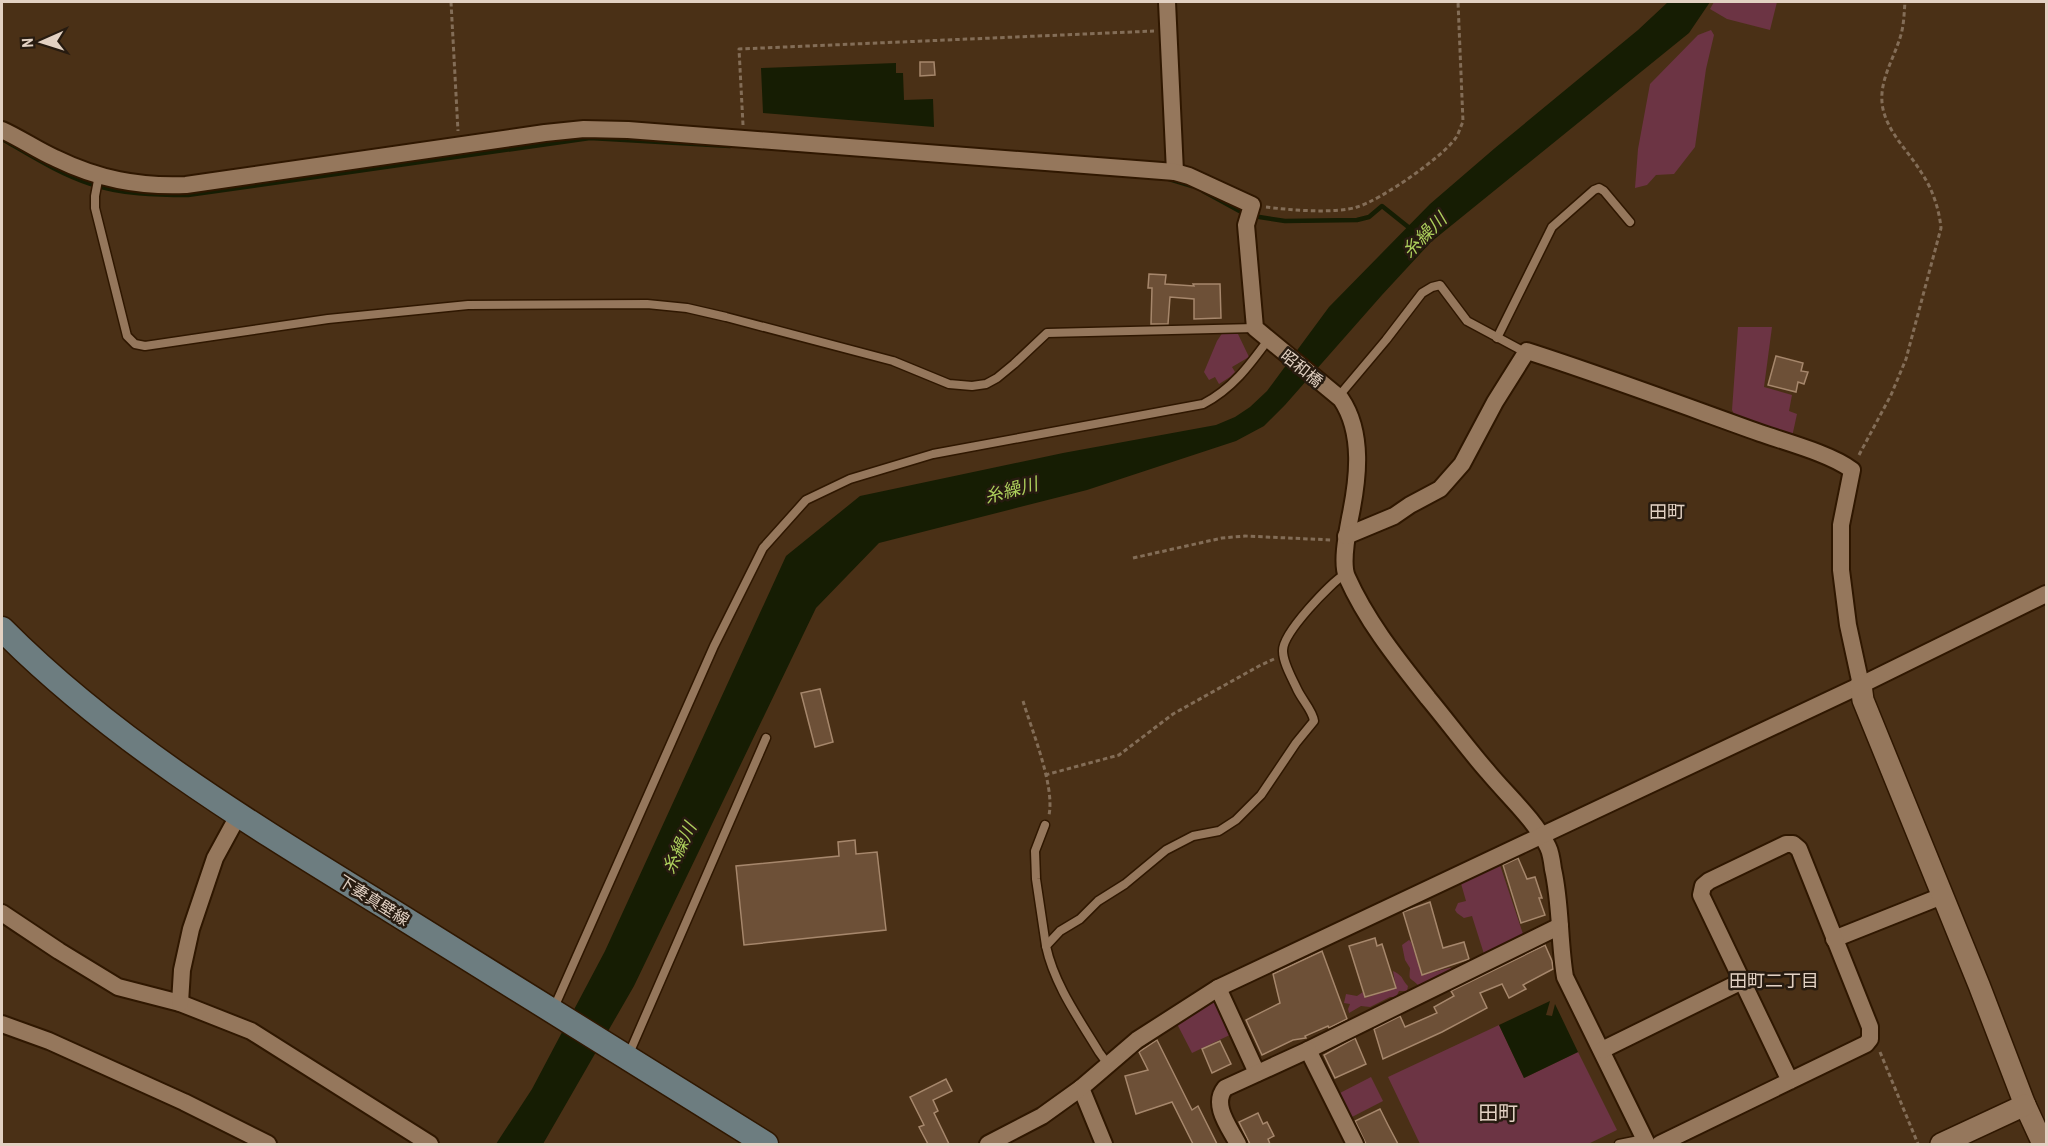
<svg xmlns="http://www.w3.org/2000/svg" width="2048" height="1146" viewBox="0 0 2048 1146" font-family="'Archivo Narrow','Noto Sans JP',sans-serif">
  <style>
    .green { fill: #6c3444 }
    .water { fill: #161d03 }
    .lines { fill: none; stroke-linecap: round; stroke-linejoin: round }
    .stream { stroke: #161d03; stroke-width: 4.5 }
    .building { fill: #6d5037; stroke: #a6876c; stroke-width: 1.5 }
    .service-casing { stroke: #2f1700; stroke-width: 11 }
    .minor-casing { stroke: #2f1700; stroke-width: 20 }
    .tertiary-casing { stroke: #2f1700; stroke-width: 24 }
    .secondary-casing { stroke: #2f1700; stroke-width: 27 }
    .path { stroke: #836d57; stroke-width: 3; stroke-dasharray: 4.5 3; stroke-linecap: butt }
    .service { stroke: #95775c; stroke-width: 8 }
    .minor { stroke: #95775c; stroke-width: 16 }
    .tertiary { stroke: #95775c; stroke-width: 21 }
    .secondary { stroke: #6d7d80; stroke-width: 24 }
    .labels { text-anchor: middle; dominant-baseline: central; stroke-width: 5; stroke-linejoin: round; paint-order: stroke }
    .street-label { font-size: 16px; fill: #e2d1c3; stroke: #271b10 }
    .water-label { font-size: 18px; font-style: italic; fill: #adcf5c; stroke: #271b10 }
    .neighbourhood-label { font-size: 18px; fill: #e2d1c3; stroke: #271b10 }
    .quarter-label { font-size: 20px; fill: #e2d1c3; stroke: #271b10 }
  </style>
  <rect width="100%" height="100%" fill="#4a3016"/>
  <g class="green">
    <path d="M1714 2H1777L1770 30 1727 19 1710 9Z"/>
    <path d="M1711 30 1714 35 1706 69 1695 147 1674 174 1656 175 1647 185 1635 188 1638 149 1650 84 1698 35Z"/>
    <path d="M1738 327H1772L1764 387 1792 395 1789 411 1797 414 1792 437 1735 416 1732 410Z"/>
    <path d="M1223 332 1238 334 1249 357 1232 367 1235 372 1230 377 1219 384 1215 377 1209 380 1204 372 1217 341Z"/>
    <path d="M1499 862 1523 934 1484 954 1472 916 1464 918 1457 913 1455 910 1458 903 1466 901 1460 880Z"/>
    <path d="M1409 940 1411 942 1422 975 1449 968H1451V973L1445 978 1441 975 1438 976 1436 978 1418 985C1409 976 1409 982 1410 968L1405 960 1402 945Z"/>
    <path d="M1393 971C1405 977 1401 979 1408 986L1407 991H1399L1396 997H1390L1370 1007 1361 1006 1349 1013 1348 1009 1350 1004 1344 1003 1346 994 1357 996 1363 992 1365 998 1396 988Z"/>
    <path d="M1209 1001 1220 1004 1234 1033 1192 1053 1175 1020Z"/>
    <path d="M1499 1025 1524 1078 1578 1052 1617 1130 1588 1144H1420L1388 1077Z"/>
    <path d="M1371 1077 1383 1101 1350 1118 1338 1094Z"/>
  </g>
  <g class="water">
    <path d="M1668 2H1710L1689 33 1431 242 1382 295 1285 405 1264 426 1236 441 1087 490 879 543 816 608 634 986 543 1144H496L532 1089 605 951 786 556 860 496 1063 453 1216 425 1235 417 1250 407 1267 391 1329 307 1430 204 1495 148 1638 30Z"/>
    <path d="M896 63V73H903L904 100 933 99 934 127 763 113 761 68Z"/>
    <path d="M1550 1001 1546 1015 1552 1016 1555 1004 1578 1052 1524 1078 1499 1025Z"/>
  </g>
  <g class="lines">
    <g class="stream">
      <path d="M4 140C32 156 60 174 91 184 121 194 156 195 188 195L590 138 730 146"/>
      <path d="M1169 179 1192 186"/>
      <path d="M1203 191 1245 214"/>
      <path d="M1253 216 1285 221 1357 220 1369 217 1382 206 1412 230"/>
    </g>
  </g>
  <g class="building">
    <path d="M920 62H934L935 75 920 76Z"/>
    <path d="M1149 274 1166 275 1165 284 1194 286 1193 284H1220L1221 318 1194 319V299L1170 297 1168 324H1151L1152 288H1148Z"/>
    <path d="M1776 356 1803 363 1801 371 1808 372 1804 384 1798 382 1796 392 1768 385Z"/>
    <path d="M820 689 833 742 815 747 801 693Z"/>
    <path d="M855 840 856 854 877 852 886 930 744 945 736 866 839 856 838 842Z"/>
    <path d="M1518 858 1527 879 1535 877 1542 898H1539L1545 915 1521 923 1503 865Z"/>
    <path d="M1430 902 1443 948 1464 942 1469 959 1422 975 1403 912Z"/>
    <path d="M1375 938 1377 946 1382 944 1396 988 1365 997 1349 946Z"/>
    <path d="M1545 945 1552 961 1553 969 1523 985 1526 989 1509 998 1502 984 1480 993 1487 1008 1442 1032 1383 1059 1374 1029 1400 1016 1405 1027 1437 1013 1434 1007 1454 996 1451 991Z"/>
    <path d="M1322 951 1347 1019 1329 1028 1328 1026 1305 1036 1306 1038 1293 1040 1262 1055 1246 1020 1280 1003 1273 974Z"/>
    <path d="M1355 1038 1366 1064 1335 1078 1324 1055Z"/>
    <path d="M1157 1040 1192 1110 1198 1106 1217 1144H1193L1172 1102 1136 1114 1125 1076 1148 1070 1139 1052Z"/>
    <path d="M1220 1041 1231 1064 1212 1073 1202 1049Z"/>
    <path d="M946 1079 952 1091 933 1100 938 1111 934 1113 949 1144H928L919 1127 924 1125 910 1097Z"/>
    <path d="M1380 1109 1388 1125 1398 1144H1366L1355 1121Z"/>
    <path d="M1258 1113 1263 1124 1267 1122 1274 1136 1268 1139 1270 1144H1250L1239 1122Z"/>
  </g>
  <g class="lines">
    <g class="service-casing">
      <g id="service">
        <path d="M99 175 95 196V208L127 336 135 344 145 346 328 319 468 305 647 304 687 308 726 317 893 361 949 384 972 386 986 384 997 378 1014 364 1047 333 1255 328"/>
        <path d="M1497 338 1552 227 1594 190 1599 188 1604 191 1630 222"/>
        <path d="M1338 397 1386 340 1422 293 1432 287 1440 285 1467 321 1521 350 1527 351"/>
        <path d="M1045 825 1035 851 1036 879 1046 946"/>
        <path d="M553 1010 714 646 763 548 806 500 850 479 933 454 1203 404C1232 389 1249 366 1268 340"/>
        <path d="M628 1056 766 738"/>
        <path d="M1107 1063 1099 1052C1079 1019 1054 984 1046 946L1060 931 1080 919 1098 901 1125 884 1166 850 1193 836 1219 831 1236 820 1261 795 1296 743 1314 721C1313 711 1302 700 1297 689 1292 678 1283 663 1283 651 1282 633 1331 583 1345 574"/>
        <path d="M1619 1144 1644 1139"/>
      </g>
    </g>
    <g class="minor-casing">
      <g id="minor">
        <path d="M1167 2 1175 172"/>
        <path d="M2 130C20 138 37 150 55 158 98 179 138 187 186 185L545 133 584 129 628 130 1175 172 1189 176 1252 205 1246 225 1255 328 1341 399C1364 433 1358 480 1350 518 1347 534 1341 563 1347 577 1367 622 1398 660 1428 698 1448 722 1467 748 1488 772 1507 795 1535 820 1548 847 1551 853 1552 861 1553 869 1561 904 1559 941 1565 977L1647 1144"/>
        <path d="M1346 536 1394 516 1410 505 1440 489 1462 464 1495 402 1527 351C1605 376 1682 405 1760 433 1786 442 1831 454 1852 470L1841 525V570L1848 625 1861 685"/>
        <path d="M2 913 59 951 118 987 180 1003 251 1031 430 1144"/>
        <path d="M1834 939 1942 896"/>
        <path d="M1218 988 1257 1073"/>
        <path d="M180 1003 182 970 191 929 215 858 239 814"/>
        <path d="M2 1024 49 1041 184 1102 268 1144"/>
        <path d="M1308 1050 1560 926"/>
        <path d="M1602 1050 1742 981"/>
        <path d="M1081 1088 1104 1144"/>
        <path d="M988 1144 1042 1116 1081 1088 1137 1040 1218 988 1861 685 2046 594"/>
        <path d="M1238 1144C1230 1128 1211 1105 1225 1088L1308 1050 1355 1144"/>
        <path d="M1660 1144 1866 1044 1870 1039V1027L1799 849 1793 844H1786L1709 881 1703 886 1701 895 1790 1081"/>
      </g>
    </g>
    <g class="tertiary-casing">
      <g id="tertiary">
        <path d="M1861 685 1863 700 1979 985 2025 1105 2043 1144"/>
        <path d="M1941 1144 2025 1105"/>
      </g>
    </g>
    <g class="secondary-casing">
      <path id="secondary" d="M2 629C115 743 256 827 392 911 517 988 641 1067 766 1144"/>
    </g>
    <g class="path">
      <path d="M451 2 458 131"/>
      <path d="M743 125 739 49 1154 31"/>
      <path d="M1266 207C1289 210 1335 214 1357 207 1381 200 1441 158 1455 139 1459 134 1460 127 1463 122L1458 2"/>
      <path d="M1859 455 1891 395 1906 359 1941 228C1939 208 1932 188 1921 172 1909 152 1891 136 1884 113 1876 86 1892 63 1900 38 1904 26 1904 14 1905 2"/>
      <path d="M1133 558 1222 538 1245 536 1332 540"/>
      <path d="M1023 701C1032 731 1055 786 1049 815"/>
      <path d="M1045 775 1119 755 1173 714 1259 666 1274 659"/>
      <path d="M1880 1052 1918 1144"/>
    </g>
    <use href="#service" class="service"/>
    <use href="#minor" class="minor"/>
    <use href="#tertiary" class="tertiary"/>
    <use href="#secondary" class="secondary"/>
  </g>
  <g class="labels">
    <g class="street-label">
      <text transform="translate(1302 368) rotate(39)">昭和橋</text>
      <text transform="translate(374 900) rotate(32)">下妻真壁線</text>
    </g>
    <g class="water-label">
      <text transform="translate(1424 235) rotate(-45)">糸繰川</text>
      <text transform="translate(1011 490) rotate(-15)">糸繰川</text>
      <text transform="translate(679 848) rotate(-64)">糸繰川</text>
    </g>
    <g class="neighbourhood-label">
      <text x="1667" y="511">田町</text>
      <text x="1774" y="980">田町二丁目</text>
    </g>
    <g class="quarter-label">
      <text x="1498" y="1112">田町</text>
    </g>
  </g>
  <rect width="2048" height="1146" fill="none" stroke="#e2d1c3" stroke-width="6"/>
  <g transform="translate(42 42) rotate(267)" stroke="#271b10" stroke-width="4.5" paint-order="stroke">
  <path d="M0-4.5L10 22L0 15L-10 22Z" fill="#e2d1c3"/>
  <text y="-9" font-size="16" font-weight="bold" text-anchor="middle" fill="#e2d1c3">N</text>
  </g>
</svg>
